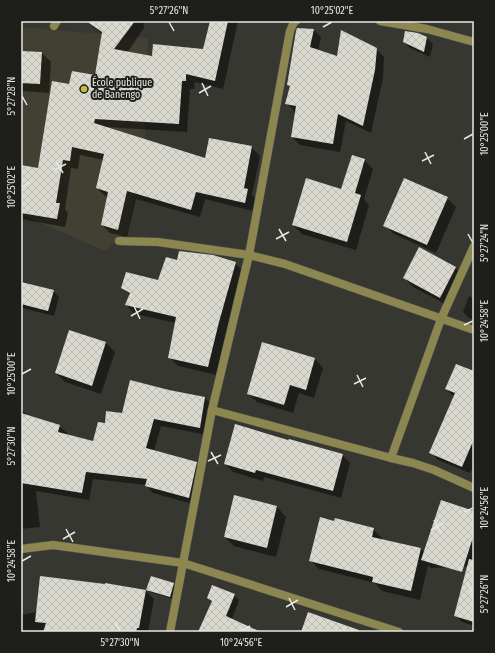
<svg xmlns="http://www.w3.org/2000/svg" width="495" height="653" viewBox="0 0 495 653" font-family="'Fira Sans Condensed',sans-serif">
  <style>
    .built { fill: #414033 }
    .shadow { fill: #0007 }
    .building { fill: url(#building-cross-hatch) }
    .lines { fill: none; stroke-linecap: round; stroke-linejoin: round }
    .minor-casing { stroke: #53534d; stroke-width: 9 }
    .tertiary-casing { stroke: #53534d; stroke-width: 9 }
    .minor { stroke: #8c8750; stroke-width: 8 }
    .tertiary { stroke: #8c8750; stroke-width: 8 }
    .ticks { fill: none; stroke: #e7e7e3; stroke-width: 1.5 }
    .poi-dot { fill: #c6bb3c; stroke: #1e1e1b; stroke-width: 1.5 }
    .labels { text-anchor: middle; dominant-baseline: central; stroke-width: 4; stroke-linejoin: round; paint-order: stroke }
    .poi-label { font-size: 10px; fill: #e7e7e3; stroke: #1e1e1b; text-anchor: start }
    .neatline { fill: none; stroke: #e7e7e3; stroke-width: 1.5 }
    .ticks-label { font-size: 10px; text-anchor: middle; fill: #e7e7e3 }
  </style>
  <defs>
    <pattern id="building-cross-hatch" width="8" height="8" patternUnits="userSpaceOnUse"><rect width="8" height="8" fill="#d9d9d0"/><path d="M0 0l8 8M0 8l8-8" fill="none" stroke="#bbbbb4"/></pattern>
  </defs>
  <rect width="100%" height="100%" fill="#373731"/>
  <path class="built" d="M21 27 148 38 145 140 128 231 105 251 21 214Z"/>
  <g class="shadow">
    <path d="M86 21H143L144 28 127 53 153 57 204 50 211 21H238L223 89 195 82 194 89H190L187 132 106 127 206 160 251 147 260 156 252 195 256 199 253 211 205 199 200 217 136 199 127 237 110 233 102 225 108 197 105 196 97 188 104 160 80 155 78 169 71 168 65 209 68 213 65 227 21 219V166L39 169 70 85 96 76 103 34 92 26Z"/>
    <path d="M314 30 321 37 318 51 338 58 376 49 384 57 383 78 371 133 346 121 340 152 300 145 292 137 296 112 294 111 287 103 290 87 288 85Z"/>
    <path d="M426 37 433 44 430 57 410 48 404 42Z"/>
    <path d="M21 52 42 53 51 62 49 93 21 91Z"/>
    <path d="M364 160 373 169 364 199 369 205 356 250 302 234 293 225 342 190Z"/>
    <path d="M447 198 456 207 436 253 394 234 385 225Z"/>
    <path d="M177 261 235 263 244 272 217 375 178 366 169 357 176 323 135 314 126 305 130 295 122 288 159 282Z"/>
    <path d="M455 268 465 277 449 306 413 287 404 278Z"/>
    <path d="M21 283 53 291 59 297 54 316 22 308 21 306Z"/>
    <path d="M474 295V320L469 318 463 312 469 296 473 298Z"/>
    <path d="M69 331 106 343 115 352 101 394 65 382 56 373Z"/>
    <path d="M315 359 323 368 314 398 299 393 293 413 257 402 248 394Z"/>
    <path d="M472 369 474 370V464L470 473 438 460 431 452 454 397 446 389 471 371Z"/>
    <path d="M169 391 205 398 212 405 207 435 161 426 154 451 196 463 203 470 196 505 153 493 146 485 93 479 89 500 36 491 40 527 21 529V409L29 417 59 426 67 433 66 436 94 443 106 425 123 414Z"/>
    <path d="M289 442 342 455 350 463 341 498 264 477 263 481 233 472 225 464Z"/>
    <path d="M235 497 277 507 286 517 276 557 234 546 225 537Z"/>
    <path d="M474 512V566L431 568 428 565 420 600 382 591 375 583 319 569 310 560 373 529 382 538V540L421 549 425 553Z"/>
    <path d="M474 575V626L462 622 456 616Z"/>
    <path d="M173 584 176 587 173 599 150 592 147 589Z"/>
    <path d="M146 591 154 599 148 632H21V615Z"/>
    <path d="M234 595 239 600 232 619 238 632H199L212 603 208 598Z"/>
  </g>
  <g class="building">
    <path d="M86 21H135L114 49 152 56 153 44 203 49 210 21H228L215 81 186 74V81H182L179 124 95 119 94 123 205 158 209 138 252 146 244 188 248 189 245 203 196 192 191 210 127 191 118 230 101 225 108 192 96 188 104 154 72 147 70 161 63 160 56 203H60L57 219 21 213V165L38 168 52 81 69 84 72 71 95 75 102 32Z"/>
    <path d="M297 28 314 29 310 47 337 56 341 30 377 48 375 70 363 126 338 114 333 144 291 137 296 106 285 104 290 86 287 85 296 31Z"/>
    <path d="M405 31 418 33 427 37 424 52 403 42Z"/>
    <path d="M21 51 42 52 40 84 21 83Z"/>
    <path d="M352 155 365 159 355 193 361 195 347 242 292 225 306 178 341 189Z"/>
    <path d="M404 178 448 197 427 245 383 226Z"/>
    <path d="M419 247 456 267 440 298 403 278Z"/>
    <path d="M179 251 213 255 236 262 219 322 208 367 168 358 176 317 125 305 130 293 121 288 126 272 158 280 166 257 177 260Z"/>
    <path d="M21 282 54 290 48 311 21 304Z"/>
    <path d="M69 330 106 342 92 386 55 373Z"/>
    <path d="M262 342 315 358 306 390 290 385 284 405 247 394Z"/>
    <path d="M456 364 474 371V439L462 467 429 453 455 393 445 389Z"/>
    <path d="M130 380 169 390 205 397 200 428 154 419 146 448 197 462 189 498 145 486 147 479 86 472 82 493 21 483V413L60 425 58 432 93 441 98 422 105 423 106 411 122 413Z"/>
    <path d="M235 424 288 440 289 439 343 454 333 491 256 470 255 473 224 464Z"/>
    <path d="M234 495 277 506 267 548 224 537Z"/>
    <path d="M441 500 474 511V534L462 572 421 560Z"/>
    <path d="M320 517 334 521 335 518 374 528 372 537 421 548 411 591 372 582 373 577 309 561Z"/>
    <path d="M469 559 474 560V622L454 616Z"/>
    <path d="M40 576 105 584V583L146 590 139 628H137L136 632H43L46 623 35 622Z"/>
    <path d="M151 576 174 583 170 597 146 590Z"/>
    <path d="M212 585 235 594 226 616 261 632H198L212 601 207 598Z"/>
    <path d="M308 612 359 630V632H301Z"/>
  </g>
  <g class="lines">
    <g class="minor-casing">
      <g id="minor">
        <path d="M380 21 427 29 474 42"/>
        <path d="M54 26 57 21"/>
        <path d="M119 241 158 242 249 255 285 264 474 330"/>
        <path d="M212 410 391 458 413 463 434 470 474 488"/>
        <path d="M391 458 441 319 474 246"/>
        <path d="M170 632 212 410 249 255 290 31 294 22 296 21"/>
      </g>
    </g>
    <g class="tertiary-casing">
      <path id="tertiary" d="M21 549 53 545 183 563 399 632"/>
    </g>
    <use href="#minor" class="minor"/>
    <use href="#tertiary" class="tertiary"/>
  </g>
  <path class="ticks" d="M169 22 174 31M323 27 332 22M202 83 208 96M199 93 211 86M22 96 27 105M464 139 473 134M425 152 431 164M56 161 63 173M422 161 434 155M54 170 66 164M22 187 31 182M279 229 286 241M468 234 473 243M276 239 289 232M134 306 140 319M131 316 143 309M464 325 473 321M22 374 31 369M357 375 363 387M354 384 366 378M22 446 27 455M211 452 218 464M208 461 221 455M464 512 473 508M434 520 441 533M66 529 73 542M431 530 444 523M63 539 75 532M22 561 31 556M468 585 473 594M289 598 295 610M286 607 298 600M115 622 120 631M241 631 250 626"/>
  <circle class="poi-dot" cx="84" cy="89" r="4"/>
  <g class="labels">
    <g class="poi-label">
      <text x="92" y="83">École publique<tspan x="92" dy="12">de Banengo</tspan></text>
    </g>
  </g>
  <rect width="495" height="653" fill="none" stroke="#1e1e1b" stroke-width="44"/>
  <rect x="22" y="22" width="451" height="609" class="neatline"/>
  <g class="ticks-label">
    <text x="169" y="14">5°27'26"N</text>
    <text x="332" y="14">10°25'02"E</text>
    <text transform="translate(11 96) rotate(-90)" y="4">5°27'28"N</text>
    <text transform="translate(484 134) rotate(-90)" y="4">10°25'00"E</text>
    <text transform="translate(11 187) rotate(-90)" y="4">10°25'02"E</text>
    <text transform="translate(484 243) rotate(-90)" y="4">5°27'24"N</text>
    <text transform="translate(484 321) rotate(-90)" y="4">10°24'58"E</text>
    <text transform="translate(11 374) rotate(-90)" y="4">10°25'00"E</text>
    <text transform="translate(11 446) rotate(-90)" y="4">5°27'30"N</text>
    <text transform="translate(484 508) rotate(-90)" y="4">10°24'56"E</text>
    <text transform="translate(11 561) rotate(-90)" y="4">10°24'58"E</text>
    <text transform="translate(484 594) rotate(-90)" y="4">5°27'26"N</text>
    <text x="120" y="646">5°27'30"N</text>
    <text x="241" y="646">10°24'56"E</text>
  </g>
</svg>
